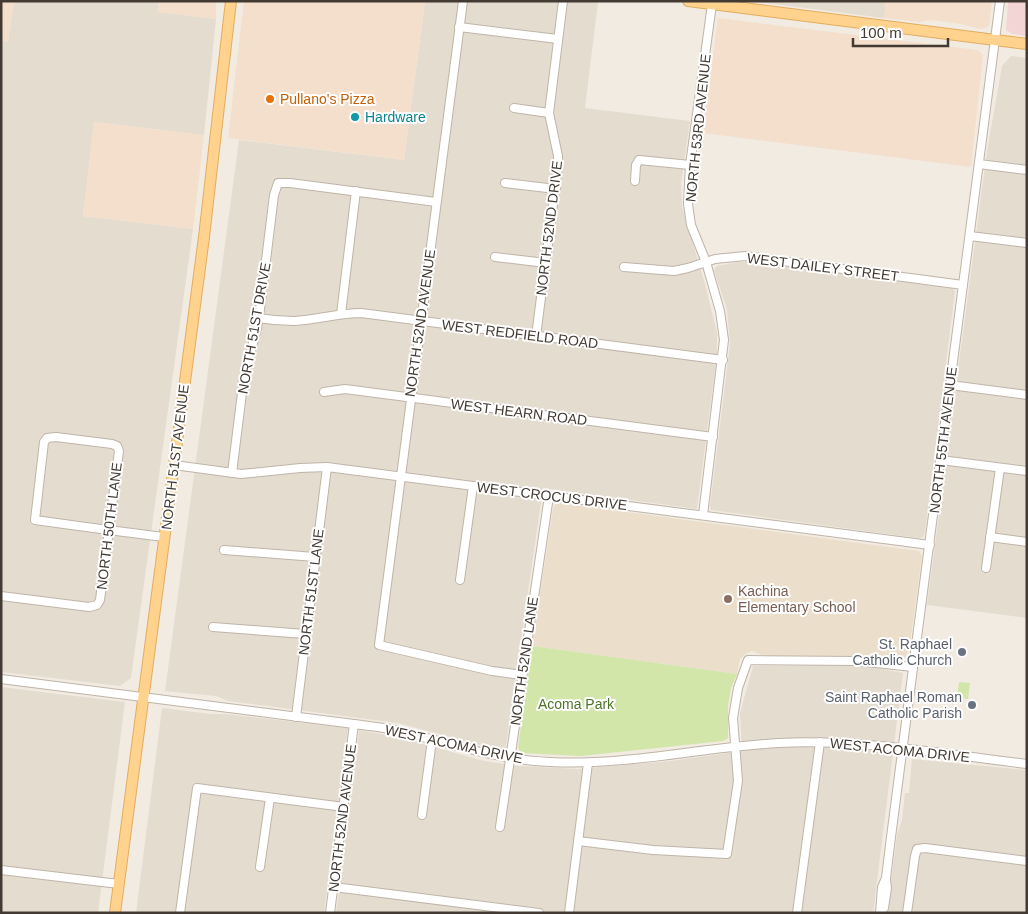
<svg xmlns="http://www.w3.org/2000/svg" width="1028" height="914" viewBox="0 0 1028 914" font-family="Arial,sans-serif">
  <style>
    .residential { fill: #e5dcd0 }
    .commercial { fill: #f4dfcc }
    .education { fill: #ebdfcc }
    .medical { fill: #f3d5d5 }
    .green { fill: #d2e6aa }
    .lines { fill: none; stroke-linecap: round; stroke-linejoin: round }
    .minor-casing { stroke: #bfb4a8; stroke-width: 10 }
    .major-casing { stroke: #e3ad5e; stroke-width: 12 }
    .minor { stroke: #fff; stroke-width: 8 }
    .major { stroke: #ffd28e; stroke-width: 10 }
    .food-dot { fill: #e8710a; stroke: #fff; stroke-width: 2 }
    .culture-dot { fill: #0f9aa8; stroke: #fff; stroke-width: 2 }
    .education-dot { fill: #8d6e63; stroke: #fff; stroke-width: 2 }
    .worship-dot { fill: #6b7280; stroke: #fff; stroke-width: 2 }
    .labels { text-anchor: middle; dominant-baseline: central; stroke-width: 4; stroke-linejoin: round; paint-order: stroke }
    .food-label { font-size: 14px; fill: #c56008; stroke: #fff; text-anchor: start }
    .culture-label { font-size: 14px; fill: #0d838f; stroke: #fff; text-anchor: start }
    .street-label { font-size: 14px; fill: #433b33; stroke: #fff }
    .education-label { font-size: 14px; fill: #785e54; stroke: #fff; text-anchor: start }
    .worship-label { font-size: 14px; fill: #5b616d; stroke: #fff; text-anchor: end }
    .park-label { font-size: 14px; fill: #4c7427; stroke: #fff }
  </style>
  <rect width="100%" height="100%" fill="#f1ebe2"/>
  <g class="residential">
    <path d="M14 1H159L158 12 216 19 204 135 94 122 83 216 193 229 131 678 120 686 1 672V41L8 42Z"/>
    <path d="M425 1 598 2 585 108 690 121 681 183 682 207 705 284 717 333V354L697 509 543 488 505 752 398 723 228 701 216 696 165 691 239 140 404 160Z"/>
    <path d="M751 1H886L884 18Z"/>
    <path d="M1011 56 1027 58V618L927 605 987 151 1002 66Z"/>
    <path d="M738 262H752L952 288 955 291 925 532 923 537 918 538 711 510 710 506 730 344 727 309 714 270 717 266Z"/>
    <path d="M864 665 903 673 873 913H336L359 730 402 738 484 761 519 766 577 769 671 761 742 751 740 713 753 666Z"/>
    <path d="M1 687 125 702 98 913H1Z"/>
    <path d="M162 708 211 714H225L348 728 324 913H136Z"/>
    <path d="M912 759 1027 770V913H887L897 835 902 820 905 793H909Z"/>
  </g>
  <g class="commercial">
    <path d="M1 1H14L8 42 1 41Z"/>
    <path d="M159 1H216V19L157 12Z"/>
    <path d="M244 1H425L404 160 228 138Z"/>
    <path d="M886 1H992L989 25 986 28 981 29 961 24 931 20 920 22 884 18Z"/>
    <path d="M718 18 978 50 983 55 971 167 703 133Z"/>
    <path d="M94 122 204 135 193 229 83 216Z"/>
  </g>
  <path class="education" d="M559 503 919 551 922 556 910 643 906 657 902 660 864 657H768L752 651 745 654 740 659 737 674 532 646 553 509 555 505Z"/>
  <path class="medical" d="M1008 1H1027V36L1012 34 1006 30Z"/>
  <g class="green">
    <path d="M532 646 737 674 731 688 728 706V738L723 741 581 756 521 753 518 748Z"/>
    <path d="M959 682 970 683 968 699 957 698Z"/>
  </g>
  <g class="lines">
    <g class="minor-casing">
      <g id="minor">
        <path d="M463 1 379 645 492 671 522 675"/>
        <path d="M459 27 558 39"/>
        <path d="M514 108 549 113"/>
        <path d="M979 164 1027 170"/>
        <path d="M635 181 636 165 639 160 690 165"/>
        <path d="M505 183 556 189"/>
        <path d="M970 236 1027 243"/>
        <path d="M495 257 546 263"/>
        <path d="M624 267 674 271 688 268 715 259 745 256 963 285"/>
        <path d="M341 314 356 191"/>
        <path d="M258 318C270 320 282 321 294 321 317 320 338 313 361 313L723 360"/>
        <path d="M536 336 558 166V156L549 113 563 1"/>
        <path d="M950 385 1027 395"/>
        <path d="M324 392 345 389 713 437"/>
        <path d="M941 460 1027 471"/>
        <path d="M174 465 241 474 300 468 327 467 930 545"/>
        <path d="M232 473 244 377 257 328 260 309 274 195 278 183H290L436 202"/>
        <path d="M703 515 724 340 720 311 706 262 691 225 688 204 690 165 712 4"/>
        <path d="M990 537 1027 542"/>
        <path d="M224 550 315 557"/>
        <path d="M986 568 1000 468"/>
        <path d="M460 580 473 486"/>
        <path d="M1 596 89 607 97 605 100 600 119 451 117 446 112 444 56 437 47 438 44 442 35 520C78 526 121 532 165 537"/>
        <path d="M213 627 305 634"/>
        <path d="M1 679 354 724C368 726 382 727 395 730 447 742 497 760 550 762 627 766 702 747 779 743 862 739 944 754 1027 764"/>
        <path d="M296 717 327 467"/>
        <path d="M422 815 432 740"/>
        <path d="M500 827 549 496"/>
        <path d="M578 841 653 850 727 854 738 781 733 718 738 688 748 660 857 661 913 667"/>
        <path d="M260 867 270 798"/>
        <path d="M1 870 119 884"/>
        <path d="M334 887 539 913"/>
        <path d="M884 908 887 888 886 880"/>
        <path d="M180 913 197 788 344 807"/>
        <path d="M330 913 354 724"/>
        <path d="M569 913 588 763"/>
        <path d="M797 913 820 742"/>
        <path d="M880 913 882 887 886 878 891 837 1000 1"/>
        <path d="M907 913 915 856 917 849 925 848 1027 861"/>
      </g>
    </g>
    <g class="major-casing">
      <g id="major">
        <path d="M688 1 1027 44"/>
        <path d="M115 913 204 237 231 1"/>
      </g>
    </g>
    <use href="#minor" class="minor"/>
    <use href="#major" class="major"/>
  </g>
  <circle class="food-dot" cx="270" cy="99" r="5"/>
  <circle class="culture-dot" cx="355" cy="117" r="5"/>
  <circle class="education-dot" cx="728" cy="599" r="5"/>
  <g class="worship-dot">
    <circle cx="962" cy="652" r="5"/>
    <circle cx="972" cy="705" r="5"/>
  </g>
  <g class="labels">
    <g class="food-label">
      <text x="280" y="99">Pullano's Pizza</text>
    </g>
    <g class="culture-label">
      <text x="365" y="117">Hardware</text>
    </g>
    <g class="street-label">
      <text transform="translate(698 128) rotate(-84)">NORTH 53RD AVENUE</text>
      <text transform="translate(549 228) rotate(-83)">NORTH 52ND DRIVE</text>
      <text transform="translate(823 267) rotate(7)">WEST DAILEY STREET</text>
      <text transform="translate(420 323) rotate(-82)">NORTH 52ND AVENUE</text>
      <text transform="translate(254 328) rotate(-80)">NORTH 51ST DRIVE</text>
      <text transform="translate(520 334) rotate(7)">WEST REDFIELD ROAD</text>
      <text transform="translate(519 412) rotate(7)">WEST HEARN ROAD</text>
      <text transform="translate(943 440) rotate(-83)">NORTH 55TH AVENUE</text>
      <text transform="translate(175 457) rotate(-83)">NORTH 51ST AVENUE</text>
      <text transform="translate(552 496) rotate(7)">WEST CROCUS DRIVE</text>
      <text transform="translate(109 526) rotate(-83)">NORTH 50TH LANE</text>
      <text transform="translate(311 592) rotate(-83)">NORTH 51ST LANE</text>
      <text transform="translate(524 661) rotate(-82)">NORTH 52ND LANE</text>
      <text transform="translate(454 744) rotate(12)">WEST ACOMA DRIVE</text>
      <text transform="translate(900 750) rotate(6)">WEST ACOMA DRIVE</text>
      <text transform="translate(342 818) rotate(-83)">NORTH 52ND AVENUE</text>
    </g>
    <g class="education-label">
      <text x="738" y="591">Kachina<tspan x="738" dy="16">Elementary School</tspan></text>
    </g>
    <g class="worship-label">
      <text x="952" y="644">St. Raphael<tspan x="952" dy="16">Catholic Church</tspan></text>
      <text x="962" y="697">Saint Raphael Roman<tspan x="962" dy="16">Catholic Parish</tspan></text>
    </g>
    <g class="park-label">
      <text x="576" y="704">Acoma Park</text>
    </g>
  </g>
  <rect width="1028" height="914" fill="none" stroke="#433b33" stroke-width="5"/>
  <path d="M853 38v8h95v-8" fill="none" stroke="#433b33" stroke-width="2.5"/>
  <text x="860" y="38" font-size="15" fill="#433b33" stroke="#ffffff" stroke-width="4" paint-order="stroke">100 m</text>
</svg>
